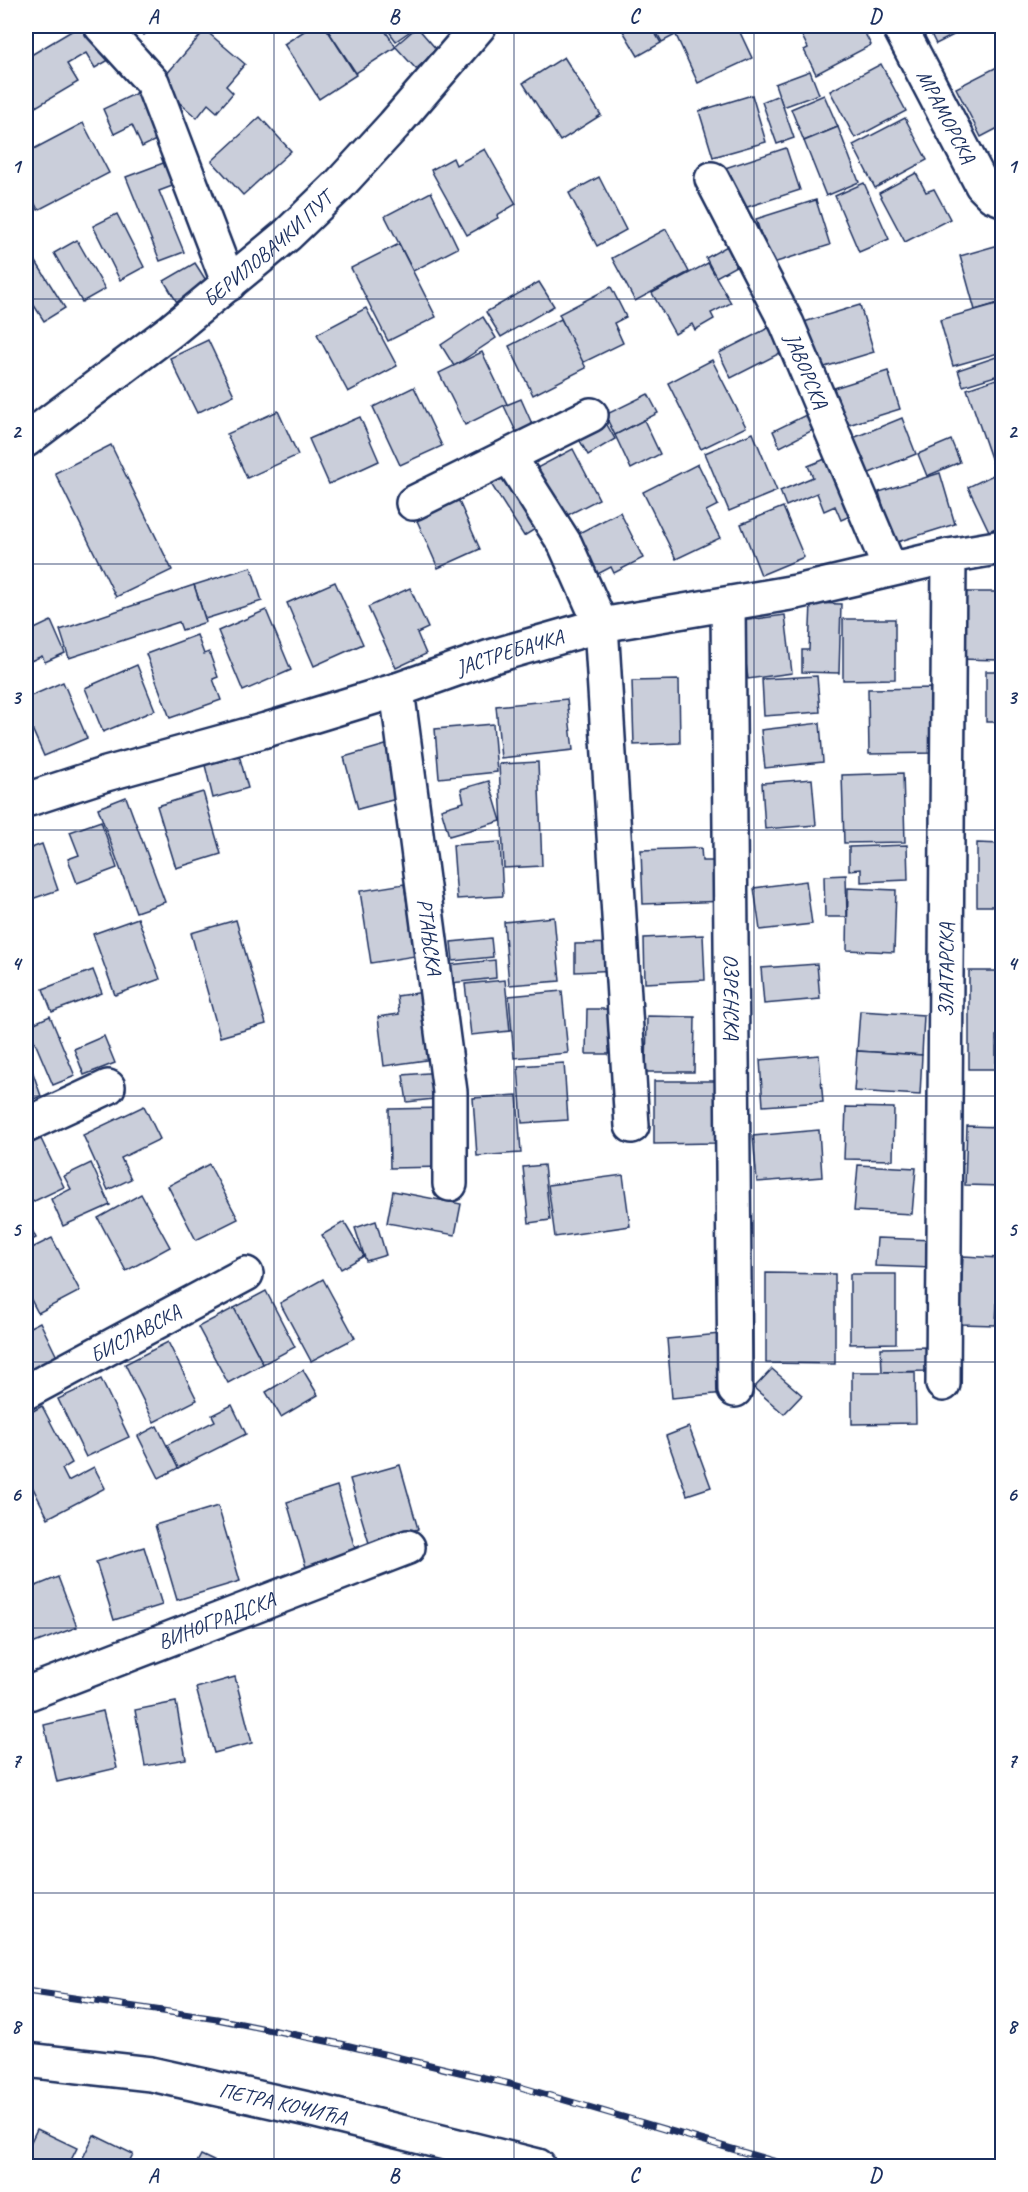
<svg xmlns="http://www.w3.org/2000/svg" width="1028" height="2192" viewBox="0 0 1028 2192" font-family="Caveat,sans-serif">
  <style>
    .building { fill: #caceda; stroke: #1b2f5e; stroke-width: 1.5 }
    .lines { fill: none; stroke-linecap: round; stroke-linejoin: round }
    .minor-casing { stroke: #1b2f5e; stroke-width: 38 }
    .minor { stroke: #fff; stroke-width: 33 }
    .rail-casing { stroke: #1b2f5e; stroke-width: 7 }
    .rail { stroke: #fff; stroke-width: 4.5; stroke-dasharray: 14; stroke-linecap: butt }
    .grid { fill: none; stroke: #1b2f5e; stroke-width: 1.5; stroke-opacity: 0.55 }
    .labels { text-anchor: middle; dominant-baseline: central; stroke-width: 4.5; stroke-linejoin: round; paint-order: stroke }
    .street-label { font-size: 21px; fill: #1b2f5e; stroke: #fff }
    .neatline { fill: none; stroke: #1b2f5e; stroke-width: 2 }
    .grid-label { font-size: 20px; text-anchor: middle; font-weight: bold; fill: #1b2f5e }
  </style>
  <rect width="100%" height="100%" fill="#fff"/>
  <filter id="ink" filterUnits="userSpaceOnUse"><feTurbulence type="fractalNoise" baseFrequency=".0167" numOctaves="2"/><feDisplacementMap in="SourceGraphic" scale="12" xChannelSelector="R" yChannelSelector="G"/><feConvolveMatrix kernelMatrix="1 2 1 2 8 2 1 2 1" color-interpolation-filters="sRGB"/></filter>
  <g filter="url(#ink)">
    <g class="building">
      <path d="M80 26H96L114 57 95 68 86 53 67 64 78 82 29 111 26 104V58Z"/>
      <path d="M135 26H155L144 35Z"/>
      <path d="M312 26H325L356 75 319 99 284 44Z"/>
      <path d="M325 26H382L396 47 356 73Z"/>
      <path d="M385 26H410L413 29 396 41Z"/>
      <path d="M620 26H651L661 43 638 56Z"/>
      <path d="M653 26H692L662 42Z"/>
      <path d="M696 26H737L752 58 698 83 676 35Z"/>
      <path d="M797 26H861L871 45 816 74 804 50 808 48Z"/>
      <path d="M927 26H971L936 44Z"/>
      <path d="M417 27 437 50 416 69 395 46Z"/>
      <path d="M205 30 245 64 226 86 233 93 217 112 208 104 197 118 158 84Z"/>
      <path d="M564 57 601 115 560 141 523 83Z"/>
      <path d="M881 64 906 111 855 138 830 91Z"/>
      <path d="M997 67 1002 79V126L981 137 956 88Z"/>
      <path d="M810 71 819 94 783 107 775 84Z"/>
      <path d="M145 89 168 134 142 147 132 125 114 134 103 109Z"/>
      <path d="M752 95 766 142 713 157 699 111Z"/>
      <path d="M779 95 794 138 777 144 762 102Z"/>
      <path d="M824 95 838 127 804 141 791 109Z"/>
      <path d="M260 117 291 151 243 195 212 161Z"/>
      <path d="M905 118 927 160 875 188 853 145Z"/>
      <path d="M83 123 109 173 38 210 26 185V153Z"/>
      <path d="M838 127 859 182 826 196 804 141Z"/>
      <path d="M786 148 800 190 735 211 722 169Z"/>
      <path d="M485 149 516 204 497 215 498 218 467 235 431 170 453 158 456 165Z"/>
      <path d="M166 162 175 185 159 191 184 252 160 261 126 177Z"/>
      <path d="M916 173 926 192 934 189 950 219 905 242 879 193Z"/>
      <path d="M599 177 626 230 597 246 569 193Z"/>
      <path d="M864 183 889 239 859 252 835 196Z"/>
      <path d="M431 192 458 248 413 271 385 216Z"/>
      <path d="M816 200 830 245 770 264 756 219Z"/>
      <path d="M117 214 144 267 120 280 93 226Z"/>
      <path d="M666 229 689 272 635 301 612 258Z"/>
      <path d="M77 240 105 289 82 302 54 253Z"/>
      <path d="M736 241 747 260 716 277 706 258Z"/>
      <path d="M399 244 436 317 388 341 351 268Z"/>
      <path d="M1002 244V302L975 310 960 256Z"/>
      <path d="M33 257 65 308 44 321 26 293V261Z"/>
      <path d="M195 263 209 285 178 304 164 281Z"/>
      <path d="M708 263 731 303 711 313 714 319 695 330 692 324 675 334 652 293Z"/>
      <path d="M539 282 554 306 501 337 486 312Z"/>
      <path d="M611 287 626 317 614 323 623 343 582 363 559 314Z"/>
      <path d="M1000 303 1002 313V352L953 366 940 320Z"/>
      <path d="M860 305 874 352 818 369 804 322Z"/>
      <path d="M366 308 397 366 348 392 317 334Z"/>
      <path d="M483 317 496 338 454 366 441 345Z"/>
      <path d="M561 319 586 368 533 395 509 346Z"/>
      <path d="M778 323 790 348 731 378 719 353Z"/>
      <path d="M208 340 234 395 197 413 170 358Z"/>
      <path d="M482 352 507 404 465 425 439 373Z"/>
      <path d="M1002 355V374L963 386 958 370Z"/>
      <path d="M712 360 746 427 701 449 668 383Z"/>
      <path d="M888 371 900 409 845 426 834 388Z"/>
      <path d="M1002 377V461L993 464 967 389Z"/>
      <path d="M414 387 442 446 400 465 373 407Z"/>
      <path d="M648 394 658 413 615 435 605 415Z"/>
      <path d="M521 399 537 435 521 442 504 406Z"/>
      <path d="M278 411 298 455 247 478 227 434Z"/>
      <path d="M810 413 817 428 780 447 773 431Z"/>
      <path d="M602 416 615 439 588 455 575 432Z"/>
      <path d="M360 417 379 461 329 484 309 439Z"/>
      <path d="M902 418 916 454 867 474 853 438Z"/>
      <path d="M644 420 660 454 631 469 615 435Z"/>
      <path d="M753 433 777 491 729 511 705 453Z"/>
      <path d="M951 440 960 462 927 476 918 454Z"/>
      <path d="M111 445 172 570 116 597 55 473Z"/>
      <path d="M573 449 599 499 558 520 533 470Z"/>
      <path d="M835 455 859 512 841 520 835 506 824 511 817 493 786 506 780 491 813 477 808 466Z"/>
      <path d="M698 464 718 505 706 511 720 538 676 559 643 492Z"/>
      <path d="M1002 465V484L996 467Z"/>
      <path d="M515 469 548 521 524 536 491 484Z"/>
      <path d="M940 473 955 524 894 543 879 492Z"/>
      <path d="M993 475 1002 494V525L989 531 968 487Z"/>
      <path d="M457 497 480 549 438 568 415 516Z"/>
      <path d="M783 507 804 557 761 575 741 524Z"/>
      <path d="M620 512 643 558 614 573 611 567 590 578 569 538Z"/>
      <path d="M251 567 262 601 205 619 194 585Z"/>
      <path d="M335 582 363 644 314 666 287 603Z"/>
      <path d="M194 585 206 622 182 630 179 622 69 658 60 630Z"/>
      <path d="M410 588 428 628 417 633 426 654 396 668 368 607Z"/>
      <path d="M957 592H1002V660L956 659Z"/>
      <path d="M811 603 841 604 839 673 802 672V650H809Z"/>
      <path d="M266 610 291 670 243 691 218 631Z"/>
      <path d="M785 615 792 673 748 679 741 621Z"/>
      <path d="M843 619H895V679L843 680Z"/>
      <path d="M51 621 65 653 45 662 42 656 26 663V633Z"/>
      <path d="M197 635 204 654 209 652 218 677 213 679 221 700 170 718 146 654Z"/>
      <path d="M137 665 155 710 103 732 85 688Z"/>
      <rect x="986" y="671" width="16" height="51"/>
      <path d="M817 676 820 712 764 716 762 679Z"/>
      <path d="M679 680 680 743 634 745 632 681Z"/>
      <path d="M63 682 87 738 44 756 26 715V698Z"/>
      <path d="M936 688 937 753 869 754 868 689Z"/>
      <path d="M567 699 573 750 501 758 496 706Z"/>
      <path d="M820 723 823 762 765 768 761 730Z"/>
      <path d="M493 724 497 772 439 778 435 729Z"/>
      <path d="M389 744 404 797 358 809 344 757Z"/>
      <path d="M238 751 248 788 213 798 204 761Z"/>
      <path d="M538 762 542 866 504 868 499 764Z"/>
      <path d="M903 773 905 842 844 843 842 775Z"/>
      <path d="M812 779 816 825 765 829 762 783Z"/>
      <path d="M489 781 501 821 449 836 441 809 464 802 461 789Z"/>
      <path d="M203 792 221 854 176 868 157 806Z"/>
      <path d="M126 797 165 902 136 912 98 808Z"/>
      <path d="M101 821 117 868 77 883 68 859 79 855 70 832Z"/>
      <path d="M500 842 503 896 457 899 453 845Z"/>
      <path d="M977 843 1002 844V906H977Z"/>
      <path d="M42 844 58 890 26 901V850Z"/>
      <path d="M907 845 908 880 861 882V869L849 870V847Z"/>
      <path d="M701 848 702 861H727L728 901 643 904 641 850Z"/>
      <path d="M846 875 847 917H825L824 876Z"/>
      <path d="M806 881 812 924 760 930 754 888Z"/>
      <path d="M404 884 415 956 371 963 360 891Z"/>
      <path d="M848 888 896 890 894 952 847 950Z"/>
      <path d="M554 917 560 981 509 985 504 922Z"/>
      <path d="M138 918 160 979 115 995 93 934Z"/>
      <path d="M236 920 266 1024 220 1037 191 933Z"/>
      <path d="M703 935 705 980 645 983 644 938Z"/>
      <path d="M491 938 493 957 453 961 451 942Z"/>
      <path d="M618 943 619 970 575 972V944Z"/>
      <path d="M495 960 496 978 451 983 449 965Z"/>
      <path d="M817 964 820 999 764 1004 761 968Z"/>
      <path d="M93 970 102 993 52 1012 43 989Z"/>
      <path d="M969 971H1002V1035L996 1036V1069H969Z"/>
      <path d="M505 980 510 1031 471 1035 465 984Z"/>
      <path d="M431 991 440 1058 384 1066 378 1017 399 1014 397 996Z"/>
      <path d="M562 991 568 1053 514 1058 509 996Z"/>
      <path d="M587 1009H620V1054H586Z"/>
      <path d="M860 1011 924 1015 922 1055 857 1051Z"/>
      <path d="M50 1016 75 1076 53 1085 28 1026Z"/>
      <path d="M647 1016 695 1017 694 1072H646Z"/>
      <path d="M104 1036 115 1063 84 1075 74 1049Z"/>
      <path d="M857 1051 922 1055 920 1095 854 1091Z"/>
      <path d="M26 1053 41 1096 26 1102Z"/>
      <path d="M819 1055 823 1102 763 1106 760 1060Z"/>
      <path d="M564 1063 568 1120 522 1123 518 1066Z"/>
      <path d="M440 1072 443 1098 407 1102 403 1075Z"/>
      <path d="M654 1081H716V1143L654 1144Z"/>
      <path d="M517 1095 521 1153 477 1156 473 1098Z"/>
      <path d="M144 1106 160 1139 121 1158 131 1179 108 1190 83 1135Z"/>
      <path d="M846 1107 894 1108 893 1160 844 1159Z"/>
      <path d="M444 1108 445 1167 390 1168 389 1109Z"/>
      <path d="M967 1126 1002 1127V1186L965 1185Z"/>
      <path d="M819 1130 822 1177 757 1182 753 1136Z"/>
      <path d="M41 1139 64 1187 26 1205V1146Z"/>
      <path d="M91 1163 110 1205 63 1226 51 1199 71 1189 64 1176Z"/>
      <path d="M209 1164 238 1219 196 1240 168 1186Z"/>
      <path d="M544 1165 550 1220 529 1223 523 1167Z"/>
      <path d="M858 1165 916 1168 912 1214 854 1211Z"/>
      <path d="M623 1175 630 1226 555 1237 548 1185Z"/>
      <path d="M393 1191 461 1204 455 1235 387 1223Z"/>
      <path d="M141 1194 170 1247 126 1271 98 1218Z"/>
      <path d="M26 1218 36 1238 26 1243Z"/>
      <path d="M376 1221 386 1255 366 1261 355 1228Z"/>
      <path d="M344 1222 364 1256 341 1269 322 1235Z"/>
      <path d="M52 1238 80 1291 38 1313 26 1290V1251Z"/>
      <path d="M877 1238 934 1240V1268L875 1266Z"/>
      <path d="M963 1256 999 1258 996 1325 960 1324Z"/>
      <path d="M1002 1268V1307L1000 1269Z"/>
      <path d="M766 1273 835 1274V1364L766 1363Z"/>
      <path d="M850 1274H896V1343L850 1344Z"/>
      <path d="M323 1279 355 1338 311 1361 280 1303Z"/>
      <path d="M266 1291 295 1347 263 1364 234 1308Z"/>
      <path d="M234 1308 263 1364 228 1383 198 1327Z"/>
      <path d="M40 1322 62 1367 26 1381V1329Z"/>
      <path d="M720 1334 725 1393 672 1398 667 1339Z"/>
      <path d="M168 1342 197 1400 154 1422 125 1364Z"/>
      <path d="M929 1347V1371L882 1372 881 1348Z"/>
      <path d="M772 1369 802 1395 784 1414 754 1388Z"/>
      <path d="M303 1370 318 1395 281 1417 266 1392Z"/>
      <path d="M852 1372H915L916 1423 852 1424Z"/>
      <path d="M101 1379 129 1437 86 1457 58 1399Z"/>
      <path d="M232 1405 246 1434 178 1468 167 1445 215 1421 212 1415Z"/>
      <path d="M42 1406 72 1463 62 1469 68 1481 94 1467 105 1488 48 1518 26 1474V1415Z"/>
      <path d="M157 1426 178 1468 159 1478 138 1436Z"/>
      <path d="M689 1427 711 1487 687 1495 666 1436Z"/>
      <path d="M400 1465 418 1529 369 1543 350 1479Z"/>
      <path d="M337 1486 356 1552 306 1567 287 1502Z"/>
      <path d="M218 1506 240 1581 177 1600 155 1525Z"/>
      <path d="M144 1547 162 1605 114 1620 96 1562Z"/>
      <path d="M58 1577 77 1627 27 1646 26 1590Z"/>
      <path d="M235 1677 252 1743 214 1753 196 1688Z"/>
      <path d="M176 1702 186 1759 145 1766 135 1710Z"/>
      <path d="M103 1711 117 1768 57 1782 44 1725Z"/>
      <path d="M37 2129 77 2148 68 2166H26V2152Z"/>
      <path d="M94 2135 133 2154 127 2166H79Z"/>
      <path d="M201 2155 224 2166H195Z"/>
    </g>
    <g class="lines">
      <g class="minor-casing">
        <g id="minor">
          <path d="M101 26 152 82 229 284"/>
          <path id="s1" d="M899 26 982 185 992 195 1002 199"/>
          <path id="s2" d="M712 179 787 324 890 569"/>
          <path id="s3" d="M26 440 172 330 287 235 339 185 394 125 479 26"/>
          <path d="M509 456 565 544 601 625 632 1126"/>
          <path d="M413 503 591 415"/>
          <path id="s4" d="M728 605 735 1390"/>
          <path id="s5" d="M397 690 450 1092V1184"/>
          <path id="s6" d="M26 800 106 774 266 730 397 690 490 657 601 625 796 592 949 556 1002 547"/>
          <path d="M26 1125 108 1087"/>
          <path id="s7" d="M943 1384 949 556"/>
          <path id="s8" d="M26 1392 246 1274"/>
          <path id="s9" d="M26 1694 408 1547"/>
          <path id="s10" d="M26 2060 151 2074 308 2109 538 2166"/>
        </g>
      </g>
      <use href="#minor" class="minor"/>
      <g class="rail-casing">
        <path id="rail" d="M26 1991 217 2019 341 2044 510 2084 790 2166"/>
      </g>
      <use href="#rail" class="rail"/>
    </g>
  </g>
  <path class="grid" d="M274 26V2166M514 26V2166M754 26V2166M26 299H1002M26 564H1002M26 830H1002M26 1096H1002M26 1362H1002M26 1628H1002M26 1893H1002"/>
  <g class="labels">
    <g class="street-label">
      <text stroke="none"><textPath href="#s1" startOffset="102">МРАМОРСКА</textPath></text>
      <text stroke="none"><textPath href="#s3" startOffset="308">БЕРИЛОВАЧКИ ПУТ</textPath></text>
      <text stroke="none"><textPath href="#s2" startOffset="214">ЈАВОРСКА</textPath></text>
      <text stroke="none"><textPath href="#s6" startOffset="506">ЈАСТРЕБАЧКА</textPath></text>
      <text stroke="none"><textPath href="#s5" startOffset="249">РТАЊСКА</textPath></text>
      <text stroke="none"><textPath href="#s7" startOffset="414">ЗЛАТАРСКА</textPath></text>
      <text stroke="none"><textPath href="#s4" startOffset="392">ОЗРЕНСКА</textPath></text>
      <text stroke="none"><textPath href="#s8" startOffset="124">БИСЛАВСКА</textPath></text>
      <text stroke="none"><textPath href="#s9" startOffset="204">ВИНОГРАДСКА</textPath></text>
      <text stroke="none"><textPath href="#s10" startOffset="261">ПЕТРА КОЧИЋА</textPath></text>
    </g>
  </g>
  <rect width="1028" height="2192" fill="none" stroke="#fff" stroke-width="66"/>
  <rect x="33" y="33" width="962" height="2126" class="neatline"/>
  <g class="grid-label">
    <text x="153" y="23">A</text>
    <text x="394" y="23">B</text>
    <text x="634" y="23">C</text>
    <text x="875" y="23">D</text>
    <text x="16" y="173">1</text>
    <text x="1012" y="173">1</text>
    <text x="16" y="438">2</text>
    <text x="1012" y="438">2</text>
    <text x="16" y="704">3</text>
    <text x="1012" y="704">3</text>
    <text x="16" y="970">4</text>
    <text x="1012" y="970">4</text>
    <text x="16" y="1236">5</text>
    <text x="1012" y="1236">5</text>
    <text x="16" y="1501">6</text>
    <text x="1012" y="1501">6</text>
    <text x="16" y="1767">7</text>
    <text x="1012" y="1767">7</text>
    <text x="16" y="2033">8</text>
    <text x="1012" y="2033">8</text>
    <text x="153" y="2182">A</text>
    <text x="394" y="2182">B</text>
    <text x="634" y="2182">C</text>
    <text x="875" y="2182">D</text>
  </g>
</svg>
